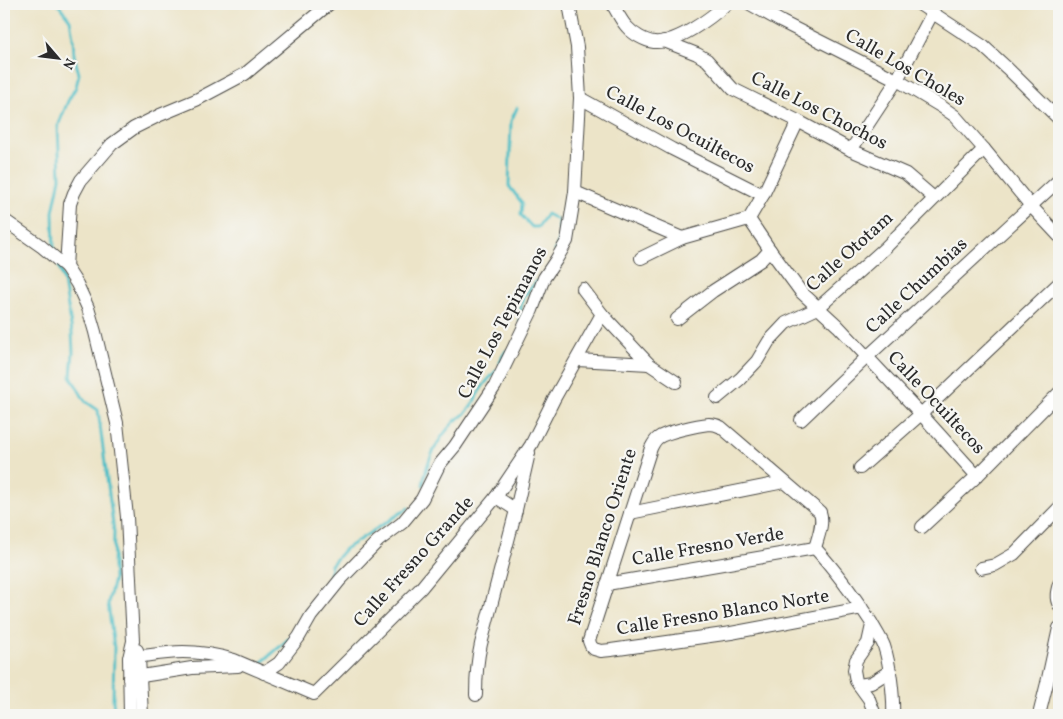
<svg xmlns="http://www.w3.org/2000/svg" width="1063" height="719" viewBox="0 0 1063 719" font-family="Vollkorn,serif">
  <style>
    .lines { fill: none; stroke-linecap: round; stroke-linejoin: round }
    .stream { stroke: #51bfc7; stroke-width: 3 }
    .minor-casing { stroke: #484743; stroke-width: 14 }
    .minor { stroke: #fff; stroke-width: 12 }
    .labels { text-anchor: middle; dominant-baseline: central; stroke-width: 4.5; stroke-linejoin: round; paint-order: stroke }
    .street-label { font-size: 19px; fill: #2b2b2b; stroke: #f6f6f2 }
  </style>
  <rect width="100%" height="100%" fill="#f6f6f2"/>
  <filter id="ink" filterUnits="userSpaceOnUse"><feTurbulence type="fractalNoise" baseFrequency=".02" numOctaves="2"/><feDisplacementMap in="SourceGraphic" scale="10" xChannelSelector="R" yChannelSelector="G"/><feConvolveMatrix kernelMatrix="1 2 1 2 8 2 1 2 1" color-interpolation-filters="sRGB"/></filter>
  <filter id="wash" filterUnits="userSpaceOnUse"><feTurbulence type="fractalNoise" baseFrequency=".0096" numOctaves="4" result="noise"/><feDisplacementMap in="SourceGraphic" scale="20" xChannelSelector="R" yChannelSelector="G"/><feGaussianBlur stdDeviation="1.12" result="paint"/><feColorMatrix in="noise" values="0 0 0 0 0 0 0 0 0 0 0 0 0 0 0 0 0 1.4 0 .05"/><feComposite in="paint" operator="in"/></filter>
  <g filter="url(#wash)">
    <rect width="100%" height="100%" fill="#ece4c8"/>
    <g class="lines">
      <g class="stream">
        <path d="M517 108 511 121 509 186 522 203 521 215 532 227H538L547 214 558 220 560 238 555 250"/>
        <path d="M54 251 53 212 60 178 58 126 68 101 76 87 79 74 74 55 73 38 70 20 58 4"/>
        <path d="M59 266 64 282 72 332 73 352 71 377 85 401 98 410 114 532 113 567 114 579 108 603 114 648 113 701 115 715"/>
        <path d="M520 322 521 307 523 297 537 281"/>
        <path d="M500 363 502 357 506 351"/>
        <path d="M423 485C426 461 438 438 455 421 460 417 466 414 470 408 474 403 476 397 479 392 484 384 490 377 496 371"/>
        <path d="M322 593 330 580 331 565 345 549 408 508"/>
        <path d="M261 663 291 637"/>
      </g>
    </g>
  </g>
  <g filter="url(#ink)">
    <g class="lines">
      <g class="minor-casing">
        <g id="minor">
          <path d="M612 4C617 11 621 21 627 27 633 34 645 41 654 42 676 44 711 18 726 4"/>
          <path d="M750 4 782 22 897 80 942 107 955 116 984 149 1031 206 1059 236"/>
          <path d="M919 4 983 46 1007 68 1059 119"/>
          <path d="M1058 4 1059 6"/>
          <path d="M664 41 697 54 707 60 733 89 798 121 851 150 906 174 934 198"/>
          <path d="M580 98 672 149 763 195"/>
          <path d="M851 150 897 80 933 12"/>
          <path d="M575 192 682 238"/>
          <path d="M749 219 770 250 801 292 838 326 921 414 977 476"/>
          <path d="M749 219 763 195 798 121"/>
          <path d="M4 220 41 246 66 267 77 284 88 308 95 332 117 423 127 517 133 641 129 658 130 715"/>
          <path d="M641 258 682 238 749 219"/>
          <path d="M66 267 70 204 74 193 81 180 112 144 134 128 160 115 196 100 245 74 329 4"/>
          <path d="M583 289 602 314 649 364 676 382"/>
          <path d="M677 319 713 291 761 260 770 250"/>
          <path d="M577 360 649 364"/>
          <path d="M717 398 740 379 757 361 769 341 786 323 818 308 885 248 984 149"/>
          <path d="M801 420 867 357 1059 180"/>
          <path d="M860 468 921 414 1059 283"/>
          <path d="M496 497 516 510"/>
          <path d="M630 513 784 482"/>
          <path d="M922 527 977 476 1059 393"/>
          <path d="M981 568 995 565 1014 554 1059 508"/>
          <path d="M607 584 815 548"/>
          <path d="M1059 584C1057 591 1055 598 1059 605"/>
          <path d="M862 608 731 633 611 650 601 651 594 649 591 646 589 641 651 448C653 444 655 440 658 438 665 432 699 425 709 424 714 424 717 425 721 427L820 512C824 523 818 537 815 548 836 571 854 596 871 622 875 630 881 638 884 646 890 664 894 697 893 715"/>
          <path d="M872 625 868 643 856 660 854 670 856 681 869 699 875 715"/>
          <path d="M137 650 139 657 142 715"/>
          <path d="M129 658C146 656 165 652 183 652 201 652 217 655 234 660L314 694 421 588 496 497 531 445 554 399 602 314"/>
          <path d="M264 673 279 663 299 637 311 616 340 580 378 541 402 523 422 499 439 465 455 446 495 386 532 310 544 278 556 260 567 241 575 192 580 98 577 47 569 4"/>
          <path d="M129 678 192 668 238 666"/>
          <path d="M859 685 871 683 890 671"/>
          <path d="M476 695C476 678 477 661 481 644L516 510 529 453"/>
          <path d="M1039 715 1047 683 1059 628"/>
        </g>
      </g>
      <use href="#minor" class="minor"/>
    </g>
  </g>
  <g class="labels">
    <g class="street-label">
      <text transform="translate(905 68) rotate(30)">Calle Los Choles</text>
      <text transform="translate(819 111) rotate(27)">Calle Los Chochos</text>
      <text transform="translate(680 130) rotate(28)">Calle Los Ocuiltecos</text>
      <text transform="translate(850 252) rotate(-42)">Calle Ototam</text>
      <text transform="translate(917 286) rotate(-43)">Calle Chumbias</text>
      <text transform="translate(503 323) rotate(-62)">Calle Los Tepimanos</text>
      <text transform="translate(936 403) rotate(47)">Calle Ocuiltecos</text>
      <text transform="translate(603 537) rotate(-72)">Fresno Blanco Oriente</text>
      <text transform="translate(708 547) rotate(-10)">Calle Fresno Verde</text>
      <text transform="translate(414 562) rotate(-48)">Calle Fresno Grande</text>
      <text transform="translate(723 613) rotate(-9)">Calle Fresno Blanco Norte</text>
    </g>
  </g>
  <rect width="1063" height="719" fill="none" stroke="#f6f6f2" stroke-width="20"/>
  <g transform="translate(58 58) rotate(118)" stroke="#f6f6f2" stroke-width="4" paint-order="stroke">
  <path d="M0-4L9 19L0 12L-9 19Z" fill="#2b2b2b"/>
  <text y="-8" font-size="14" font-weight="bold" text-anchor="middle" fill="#2b2b2b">N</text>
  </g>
</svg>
